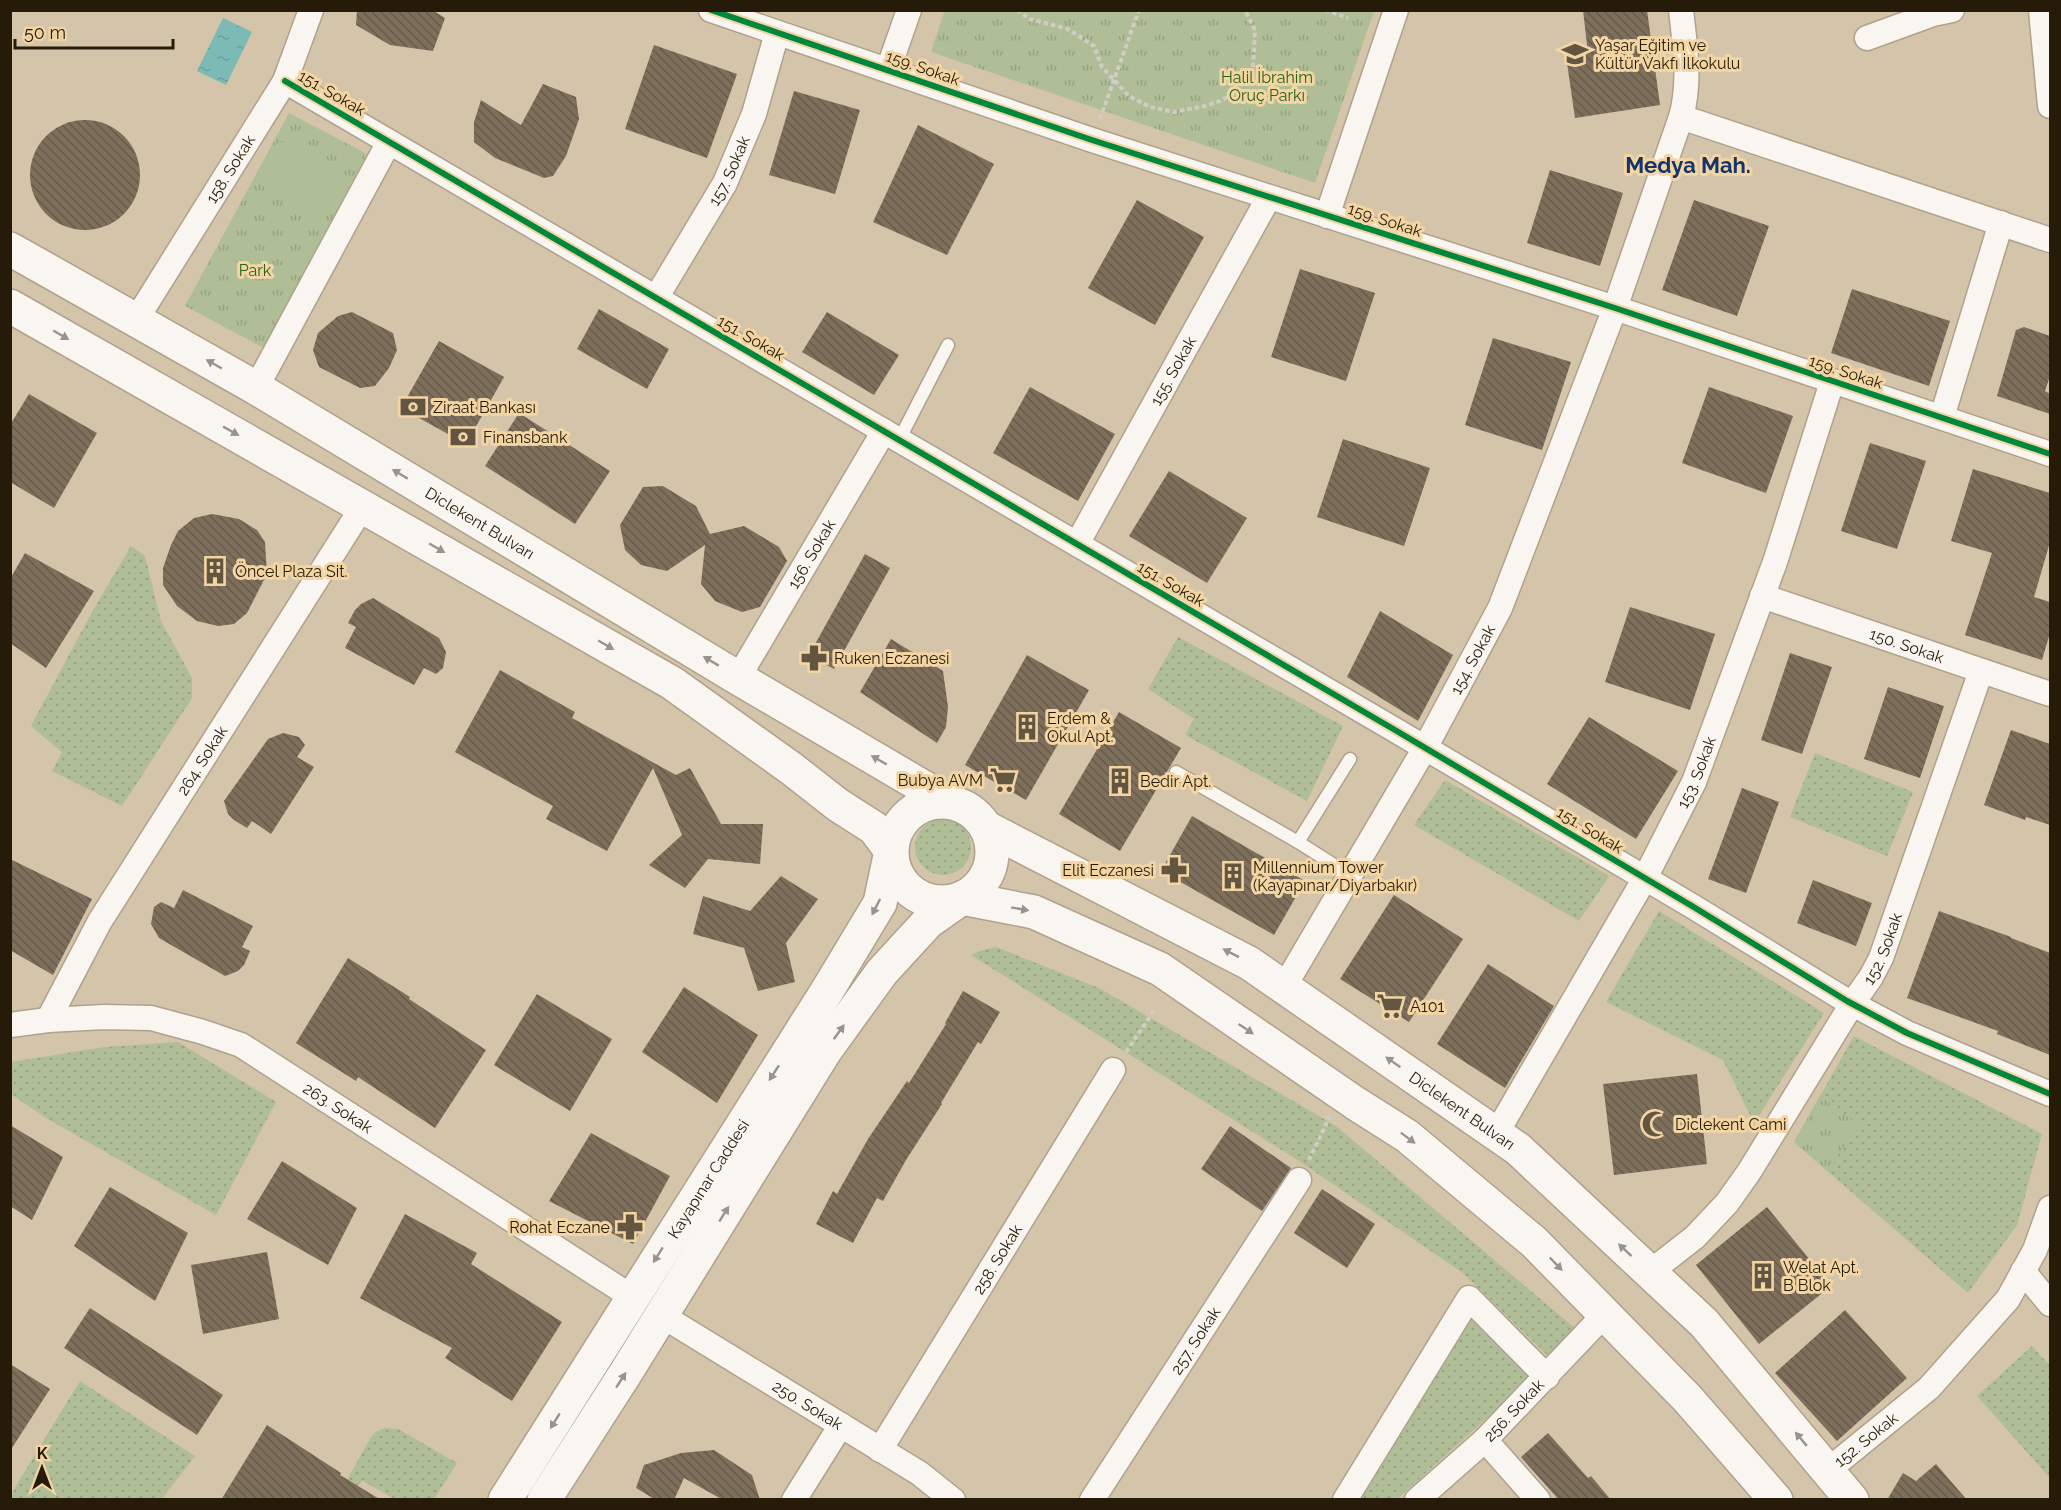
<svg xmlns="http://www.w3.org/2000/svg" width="2061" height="1510" viewBox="0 0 2061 1510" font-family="Raleway,sans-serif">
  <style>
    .grass { fill: url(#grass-dots) }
    .park { fill: url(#park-tufts) }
    .pitch { fill: #afbe96 }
    .water { fill: url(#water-ripples) }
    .building { fill: url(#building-back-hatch) }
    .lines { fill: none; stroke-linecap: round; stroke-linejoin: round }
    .lane-casing { stroke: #afa28c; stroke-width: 15 }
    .street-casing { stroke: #afa28c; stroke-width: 27 }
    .secondary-casing { stroke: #afa28c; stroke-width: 36 }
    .primary-casing { stroke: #afa28c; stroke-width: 36 }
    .path { stroke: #d2cdc4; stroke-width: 4; stroke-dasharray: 4.5 3; stroke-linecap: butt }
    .lane { stroke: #f9f6f2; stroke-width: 12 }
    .street { stroke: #f9f6f2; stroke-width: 24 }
    .secondary { stroke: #f9f6f2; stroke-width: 33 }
    .primary { stroke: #f9f6f2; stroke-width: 33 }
    .cycleway-casing { stroke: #f3d5a4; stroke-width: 10 }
    .cycleway { stroke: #00873e; stroke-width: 6 }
    .oneway { fill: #9a9389 }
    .labels { text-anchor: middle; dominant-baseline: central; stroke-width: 6; stroke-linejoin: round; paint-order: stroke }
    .poi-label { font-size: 16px; fill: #261b08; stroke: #f3d5a4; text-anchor: start }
    .street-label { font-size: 16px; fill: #261b08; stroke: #f3d5a4 }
    .park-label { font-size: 16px; fill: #2a631b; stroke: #f3d5a4 }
    .district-label { font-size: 22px; font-weight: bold; fill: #15356a; stroke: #f3d5a4 }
  </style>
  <defs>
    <pattern id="grass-dots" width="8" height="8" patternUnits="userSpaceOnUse" patternTransform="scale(1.5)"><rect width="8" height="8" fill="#afbe96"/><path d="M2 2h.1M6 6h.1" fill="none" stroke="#96a380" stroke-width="1.8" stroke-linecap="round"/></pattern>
    <pattern id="park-tufts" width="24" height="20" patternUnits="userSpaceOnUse" patternTransform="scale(1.5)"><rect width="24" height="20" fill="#afbe96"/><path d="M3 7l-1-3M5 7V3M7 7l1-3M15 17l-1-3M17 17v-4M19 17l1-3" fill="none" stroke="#96a380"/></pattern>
    <pattern id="water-ripples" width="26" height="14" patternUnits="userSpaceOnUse" patternTransform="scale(1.5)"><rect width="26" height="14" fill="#7bbab5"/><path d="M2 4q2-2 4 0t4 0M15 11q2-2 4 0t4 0" fill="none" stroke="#6a9f9a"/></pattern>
    <pattern id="building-back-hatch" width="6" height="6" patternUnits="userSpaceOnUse" patternTransform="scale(1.5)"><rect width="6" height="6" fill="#7e6f5c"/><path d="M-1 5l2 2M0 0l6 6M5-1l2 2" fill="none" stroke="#675a4a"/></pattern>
  </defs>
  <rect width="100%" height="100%" fill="#d4c4a9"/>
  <g class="grass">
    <path d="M131 546 145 556 161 621 192 678V698L122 806 52 771 62 752 31 726 92 612Z"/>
    <path d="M1178 637 1343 726 1307 801 1185 735 1194 719 1148 689Z"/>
    <path d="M1815 753 1913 792 1887 856 1790 817Z"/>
    <path d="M1445 780 1609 876 1579 921 1414 825Z"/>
    <circle cx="943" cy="847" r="28"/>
    <path d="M1659 911 1824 1013 1754 1123 1723 1060 1606 1002Z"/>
    <path d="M996 947 1099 988 1336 1126 1577 1330 1550 1358 1463 1273 1296 1159 971 955 980 951Z"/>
    <path d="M1854 1036 2042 1134 2017 1225 1968 1293 1794 1142Z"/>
    <path d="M178 1042 276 1102 216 1215 46 1118 11 1094V1062L105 1047Z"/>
    <path d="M1472 1312 1535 1375 1397 1499 1355 1500Z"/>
    <path d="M2032 1346 2050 1366V1478L1977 1396Z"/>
    <path d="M80 1381 195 1456 162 1499H11V1494Z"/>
    <path d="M385 1428 398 1429 457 1463 434 1499H394L363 1481 351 1491 343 1487 371 1437 377 1431Z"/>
  </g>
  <g class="park">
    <path d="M945 10H1374V11L1315 183 931 52Z"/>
    <path d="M289 113 367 154 264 348 185 306Z"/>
    <path d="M1820 1096 1859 1125 1827 1171 1794 1142Z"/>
  </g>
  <path class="pitch" d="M279 141 347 179 323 221 256 182Z"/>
  <path class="water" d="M223 18 252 32 226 85 197 71Z"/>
  <g class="building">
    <path d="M357 10H432L445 18 433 51 390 45 356 25Z"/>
    <path d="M1583 10H1647L1660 105 1575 118 1567 63 1588 53Z"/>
    <path d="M654 45 737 74 707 158 625 129Z"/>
    <path d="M543 84 576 97 579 119 566 156 553 176 544 178 495 158 474 142V122L481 100 521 125Z"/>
    <path d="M794 91 860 110 835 194 769 175Z"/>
    <circle cx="85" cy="175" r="55"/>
    <path d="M918 125 994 164 947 255 873 222Z"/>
    <path d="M1550 170 1623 193 1600 266 1527 243Z"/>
    <path d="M1137 200 1204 237 1155 325 1088 288Z"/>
    <path d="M1694 200 1769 226 1737 316 1662 290Z"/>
    <path d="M1300 269 1375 293 1346 381 1271 357Z"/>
    <path d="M1852 289 1950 321 1929 386 1831 353Z"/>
    <path d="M599 309 669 349 647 389 577 349Z"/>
    <path d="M352 312 393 333 397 350 389 368 375 386 360 388 319 367 313 350 318 333 338 316Z"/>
    <path d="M827 312 899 355 874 395 802 352Z"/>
    <path d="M2024 327 2050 336V376L2045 391 2050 394V414L1997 396 2016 330Z"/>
    <path d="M1493 338 1571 362 1542 450 1465 425Z"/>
    <path d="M439 341 504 377 466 444 401 408Z"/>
    <path d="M1030 387 1115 434 1078 501 993 453Z"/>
    <path d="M1709 387 1793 416 1766 493 1682 463Z"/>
    <path d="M29 394 97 433 54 508 10 482V425Z"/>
    <path d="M519 413 610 471 575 524 485 466Z"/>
    <path d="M1343 439 1430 468 1404 546 1317 517Z"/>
    <path d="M1870 443 1926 461 1897 549 1841 531Z"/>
    <path d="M1973 469 2050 493V542L2034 597 2050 602V633L2042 660 1965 635 1992 553 1951 541Z"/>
    <path d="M1169 471 1247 518 1207 583 1129 536Z"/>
    <path d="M663 486 696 506 710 534 744 526 779 547 787 561 760 607 742 612 715 601 701 584 705 545 667 571 641 565 625 550 620 525 643 487Z"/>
    <path d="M212 514 239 519 257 530 265 542 267 574 247 613 234 624 218 626 197 621 177 606 163 585V568L171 545 178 531 194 518Z"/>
    <path d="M25 553 94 591 46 668 10 643V579Z"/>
    <path d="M865 554 890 568 834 669 809 655Z"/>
    <path d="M373 598 439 638 446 652 443 668 436 674 424 668 414 685 345 648 356 627 348 623 355 610 361 604Z"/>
    <path d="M1630 607 1715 634 1690 710 1605 682Z"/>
    <path d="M1380 611 1453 655 1418 721 1347 677Z"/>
    <path d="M891 639 943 671 948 707 946 727 937 743 860 692Z"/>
    <path d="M1790 653 1832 667 1802 754 1761 740Z"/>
    <path d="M1027 655 1089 690 1026 800 965 765Z"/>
    <path d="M500 670 575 712 572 718 676 775 690 768 721 824H763L760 864 708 859 685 888 649 865 682 835 653 768 607 851 546 819 553 806 455 752Z"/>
    <path d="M1888 687 1944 706 1920 778 1864 759Z"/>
    <path d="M1119 712 1181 748 1120 851 1059 814Z"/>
    <path d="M1589 717 1678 771 1636 839 1547 784Z"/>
    <path d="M2011 730 2050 744V825L2026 817 2025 820 1984 805Z"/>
    <path d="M283 733 299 737 305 745 297 757 314 767 271 834 252 821 247 828 234 820 228 814 224 801 268 739Z"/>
    <path d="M1742 788 1779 802 1746 893 1708 879Z"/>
    <path d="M1192 816 1305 881 1274 935 1161 871Z"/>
    <path d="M10 859 92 899 53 975 10 950Z"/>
    <path d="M781 876 818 899 786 943 795 982 758 991 744 948 693 934 703 896 750 911Z"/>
    <path d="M1813 880 1872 903 1856 946 1797 923Z"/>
    <path d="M183 890 253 926 242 947 250 951 244 965 238 971 225 976 159 938 151 924 154 907 161 902 174 908Z"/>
    <path d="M1394 895 1463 939 1409 1022 1340 979Z"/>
    <path d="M1939 911 2011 937V938L2050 953V1055L1997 1034 1998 1031 1907 998Z"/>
    <path d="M348 958 410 997 409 999 486 1050 435 1128 358 1077 356 1081 296 1043Z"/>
    <path d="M1488 964 1554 1006 1505 1088 1437 1044Z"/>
    <path d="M684 987 758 1035 717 1103 642 1052Z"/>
    <path d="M963 991 1000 1012 981 1044 978 1042 941 1103 942 1104 906 1160 883 1201 877 1198 853 1243 816 1224 833 1191 837 1194 868 1139 907 1081 909 1083 946 1024 945 1023Z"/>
    <path d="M537 994 612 1039 570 1111 494 1065Z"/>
    <path d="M1697 1074 1707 1164 1614 1175 1603 1084Z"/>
    <path d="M10 1125 63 1157 32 1220 10 1206Z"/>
    <path d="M1230 1126 1291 1168 1262 1211 1201 1169Z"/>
    <path d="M591 1133 670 1176 633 1244 549 1201Z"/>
    <path d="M282 1161 357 1208 328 1265 247 1219Z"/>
    <path d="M110 1187 188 1233 155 1301 74 1246Z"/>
    <path d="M1322 1189 1375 1224 1347 1268 1294 1233Z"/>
    <path d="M1767 1207 1831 1286 1759 1344 1696 1265Z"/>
    <path d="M405 1214 477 1253 471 1264 562 1322 512 1401 445 1358 452 1348 360 1298Z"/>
    <path d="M267 1252 279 1319 203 1334 191 1265Z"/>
    <path d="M90 1308 223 1395 197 1435 64 1348Z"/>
    <path d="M1845 1310 1907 1378 1837 1441 1775 1373Z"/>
    <path d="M10 1364 50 1389 10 1451Z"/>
    <path d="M267 1425 341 1473 340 1475 381 1500H221Z"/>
    <path d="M1548 1433 1588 1478 1591 1476 1611 1500H1559L1521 1457Z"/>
    <path d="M714 1450 752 1475 760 1500H723L684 1478 674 1500H656L636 1488 644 1465 681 1453Z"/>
    <path d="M1936 1464 1967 1500H1887L1903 1473 1916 1481Z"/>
  </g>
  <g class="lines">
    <g class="lane-casing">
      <g id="lane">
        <path d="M899 440 948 345"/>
        <path d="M1176 772 1298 842 1350 875"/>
        <path d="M1298 842 1350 759"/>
      </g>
    </g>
    <g class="street-casing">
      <g id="street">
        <path d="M711 10 1092 140 1615 308 2050 454"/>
        <path d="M2041 10 2050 106"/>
        <path d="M1867 38 1933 14 1952 10"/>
        <path d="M888 70 909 10"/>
        <path d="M285 81 1395 730 1692 906 1847 1001 1907 1033 2050 1094"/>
        <path d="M1681 117 2050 240"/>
        <path d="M1327 216 1396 10"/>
        <path id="s1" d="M656 298 725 183 754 114 777 33"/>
        <path id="s2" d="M136 320 285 81 311 10"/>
        <path d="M256 388 389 142"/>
        <path d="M1942 417 2001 223"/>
        <path id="s3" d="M1077 544 1269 197"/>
        <path id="s4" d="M1762 596 2050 694"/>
        <path id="s5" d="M738 678 884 431"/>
        <path id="s6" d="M1284 987 1425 748 1500 608 1615 308 1681 117C1691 81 1685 47 1681 10"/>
        <path id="s7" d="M48 1020 100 921 363 506"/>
        <path id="s8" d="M10 1025 48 1020 104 1017 151 1018 203 1032 241 1045 632 1297"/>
        <path id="s9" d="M1496 1134 1645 878 1694 782 1775 562 1832 382"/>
        <path d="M2023 1271 2050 1304"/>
        <path id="s10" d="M1649 1273 1695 1237 1727 1203 1749 1172 1852 1004 1871 977 1881 958 1981 671"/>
        <path id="s11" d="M661 1315 919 1473 953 1500"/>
        <path d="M1485 1440 1538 1500"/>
        <path id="s12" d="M880 1450 1113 1070"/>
        <path id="s13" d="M1827 1471 1929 1388 2008 1299 2035 1250 2050 1208"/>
        <path d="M794 1500 841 1425"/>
        <path id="s14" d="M1092 1500 1299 1180"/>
        <path d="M1345 1500 1469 1298 1547 1377"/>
        <path id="s15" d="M1417 1500 1485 1440 1605 1314"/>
      </g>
    </g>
    <g class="secondary-casing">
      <g id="secondary">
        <path id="s16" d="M505 1500 827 991 880 903 891 851"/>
        <path d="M544 1500 625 1374 825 1051 882 972 928 922 962 898"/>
      </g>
    </g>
    <g class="primary-casing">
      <g id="primary">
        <path id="s17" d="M10 249 256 388 738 678 947 801"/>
        <path d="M10 306 672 683 792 769 838 805 874 828 891 851"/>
        <circle cx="942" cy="852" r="50"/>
        <path id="s18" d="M987 828 1249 963 1518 1149 1704 1323 1852 1500"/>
        <path d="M962 898 1034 912 1160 969 1355 1103 1407 1136 1534 1242 1687 1398 1776 1500"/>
      </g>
    </g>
    <g class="path">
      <path d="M1017 10 1030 19 1068 29 1094 46 1102 67 1129 96 1150 107 1174 112 1205 106 1222 100 1235 93 1246 79 1253 68 1255 30 1245 10"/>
      <path d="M1325 10 1348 18"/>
      <path d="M1100 119 1139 10"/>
      <path d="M1126 1052 1155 1009"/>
      <path d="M1309 1160 1330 1116"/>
    </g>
    <use href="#lane" class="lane"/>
    <use href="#street" class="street"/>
    <use href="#secondary" class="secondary"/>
    <use href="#primary" class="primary"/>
    <g class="cycleway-casing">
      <g id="cycleway">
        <path d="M711 10 1092 140 1615 308 2050 454"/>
        <path d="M285 81 1395 730 1692 906 1847 1001 1907 1033 2050 1094"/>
      </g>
    </g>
    <use href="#cycleway" class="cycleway"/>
  </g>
  <defs><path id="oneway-solid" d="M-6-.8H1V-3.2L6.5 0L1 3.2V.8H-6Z" transform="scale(1.5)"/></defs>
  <g class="oneway">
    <use href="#oneway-solid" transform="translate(61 335) rotate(30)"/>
    <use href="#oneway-solid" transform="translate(214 364) rotate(-150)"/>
    <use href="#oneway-solid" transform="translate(231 431) rotate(29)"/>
    <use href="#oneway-solid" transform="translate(400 474) rotate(-149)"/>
    <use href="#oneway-solid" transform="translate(437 548) rotate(30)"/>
    <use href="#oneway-solid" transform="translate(606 645) rotate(30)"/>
    <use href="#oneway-solid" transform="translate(711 661) rotate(-149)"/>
    <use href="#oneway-solid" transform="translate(879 760) rotate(-150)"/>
    <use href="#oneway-solid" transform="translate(876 907) rotate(117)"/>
    <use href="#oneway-solid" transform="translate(1020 909) rotate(10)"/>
    <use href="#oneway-solid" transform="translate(1231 953) rotate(-153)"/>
    <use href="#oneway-solid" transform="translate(1246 1029) rotate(34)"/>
    <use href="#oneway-solid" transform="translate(839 1032) rotate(-54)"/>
    <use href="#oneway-solid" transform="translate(1393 1062) rotate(-145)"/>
    <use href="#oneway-solid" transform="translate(774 1073) rotate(123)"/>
    <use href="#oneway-solid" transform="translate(1408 1138) rotate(37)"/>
    <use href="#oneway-solid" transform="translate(724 1214) rotate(-58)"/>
    <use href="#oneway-solid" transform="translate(1625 1250) rotate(-137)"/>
    <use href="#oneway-solid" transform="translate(658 1255) rotate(122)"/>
    <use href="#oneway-solid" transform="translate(1556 1264) rotate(46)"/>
    <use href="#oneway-solid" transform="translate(621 1380) rotate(-57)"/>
    <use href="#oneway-solid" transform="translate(555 1421) rotate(122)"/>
    <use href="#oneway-solid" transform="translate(1801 1439) rotate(-130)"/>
  </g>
  <defs>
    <g id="school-bare" transform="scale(2.07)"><path d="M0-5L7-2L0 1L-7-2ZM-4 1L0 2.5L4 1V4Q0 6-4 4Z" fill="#635640" stroke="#f3d5a4" stroke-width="2.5" paint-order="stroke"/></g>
    <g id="bank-bare" transform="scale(2.07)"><path d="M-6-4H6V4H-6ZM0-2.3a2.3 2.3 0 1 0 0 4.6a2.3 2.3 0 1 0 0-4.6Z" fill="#635640" stroke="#f3d5a4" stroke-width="2.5" paint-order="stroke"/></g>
    <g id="building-bare" transform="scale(2.07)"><path d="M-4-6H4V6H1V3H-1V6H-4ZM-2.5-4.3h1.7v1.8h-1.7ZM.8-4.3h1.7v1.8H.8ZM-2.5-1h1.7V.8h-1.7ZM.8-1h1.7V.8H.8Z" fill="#635640" stroke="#f3d5a4" stroke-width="2.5" paint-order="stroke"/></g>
    <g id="pharmacy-bare" transform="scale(2.07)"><path d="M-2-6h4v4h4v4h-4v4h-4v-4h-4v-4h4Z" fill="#635640" stroke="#f3d5a4" stroke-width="2.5" paint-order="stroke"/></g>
    <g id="supermarket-bare" transform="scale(2.07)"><path d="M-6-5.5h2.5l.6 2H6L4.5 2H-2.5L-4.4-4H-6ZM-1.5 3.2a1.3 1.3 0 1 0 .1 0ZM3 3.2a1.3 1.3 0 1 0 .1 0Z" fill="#635640" stroke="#f3d5a4" stroke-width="2.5" paint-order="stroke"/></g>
    <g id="mosque-bare" transform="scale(2.07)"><path d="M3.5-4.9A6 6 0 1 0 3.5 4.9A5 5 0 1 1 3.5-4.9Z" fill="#635640" stroke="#f3d5a4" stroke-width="2.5" paint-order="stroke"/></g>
  </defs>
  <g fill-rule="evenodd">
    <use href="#school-bare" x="1575" y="54"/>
    <use href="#bank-bare" x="413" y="407"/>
    <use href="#bank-bare" x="463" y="437"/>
    <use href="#building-bare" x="215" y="571"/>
    <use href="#pharmacy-bare" x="814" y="658"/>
    <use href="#building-bare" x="1027" y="727"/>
    <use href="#supermarket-bare" x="1003" y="780"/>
    <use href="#building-bare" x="1120" y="781"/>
    <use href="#pharmacy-bare" x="1174" y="870"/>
    <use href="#building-bare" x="1233" y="876"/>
    <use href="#supermarket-bare" x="1390" y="1006"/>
    <use href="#mosque-bare" x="1655" y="1124"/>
    <use href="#pharmacy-bare" x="630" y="1227"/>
    <use href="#building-bare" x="1763" y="1276"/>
  </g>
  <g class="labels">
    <g class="poi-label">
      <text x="1595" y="45">Yaşar Eğitim ve<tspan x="1595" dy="18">Kültür Vakfı İlkokulu</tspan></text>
      <text x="433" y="407">Ziraat Bankası</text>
      <text x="483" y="437">Finansbank</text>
      <text x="235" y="571">Öncel Plaza Sit.</text>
      <text x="834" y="658">Ruken Eczanesi</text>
      <text x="1047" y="718">Erdem &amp;<tspan x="1047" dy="18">Okul Apt.</tspan></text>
      <text x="983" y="780" text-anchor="end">Bubya AVM</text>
      <text x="1140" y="781">Bedir Apt.</text>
      <text x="1253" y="867">Millennium Tower<tspan x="1253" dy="18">(Kayapınar/Diyarbakır)</tspan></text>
      <text x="1154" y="870" text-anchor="end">Elit Eczanesi</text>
      <text x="1410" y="1006">A101</text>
      <text x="1675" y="1124">Diclekent Cami</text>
      <text x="610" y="1227" text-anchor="end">Rohat Eczane</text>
      <text x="1783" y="1267">Welat Apt.<tspan x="1783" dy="18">B Blok</tspan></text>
    </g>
    <g class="street-label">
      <text transform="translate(923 68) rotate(19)">159. Sokak</text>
      <text transform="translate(332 93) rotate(30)">151. Sokak</text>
      <text stroke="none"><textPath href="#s2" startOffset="178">158. Sokak</textPath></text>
      <text stroke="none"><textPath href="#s1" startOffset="147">157. Sokak</textPath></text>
      <text transform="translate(1385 220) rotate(18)">159. Sokak</text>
      <text transform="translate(751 338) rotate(30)">151. Sokak</text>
      <text stroke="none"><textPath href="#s3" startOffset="198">155. Sokak</textPath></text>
      <text transform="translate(1846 372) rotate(18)">159. Sokak</text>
      <text stroke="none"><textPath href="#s17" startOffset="544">Diclekent Bulvarı</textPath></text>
      <text stroke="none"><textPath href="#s5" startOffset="144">156. Sokak</textPath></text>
      <text transform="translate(1171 584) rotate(30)">151. Sokak</text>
      <text stroke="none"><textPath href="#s4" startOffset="153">150. Sokak</textPath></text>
      <text stroke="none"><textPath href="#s6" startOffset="378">154. Sokak</textPath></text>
      <text stroke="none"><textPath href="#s7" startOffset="302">264. Sokak</textPath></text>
      <text stroke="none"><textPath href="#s9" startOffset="414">153. Sokak</textPath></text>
      <text transform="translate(1590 830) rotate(31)">151. Sokak</text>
      <text stroke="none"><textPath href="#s10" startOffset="404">152. Sokak</textPath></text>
      <text stroke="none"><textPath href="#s8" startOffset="351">263. Sokak</textPath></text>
      <text stroke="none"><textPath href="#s18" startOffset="554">Diclekent Bulvarı</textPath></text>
      <text stroke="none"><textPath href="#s16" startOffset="380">Kayapınar Caddesi</textPath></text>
      <text stroke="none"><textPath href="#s12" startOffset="224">258. Sokak</textPath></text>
      <text stroke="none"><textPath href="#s14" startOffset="190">257. Sokak</textPath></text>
      <text stroke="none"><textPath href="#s11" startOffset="172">250. Sokak</textPath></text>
      <text stroke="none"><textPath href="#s15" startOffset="132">256. Sokak</textPath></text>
      <text stroke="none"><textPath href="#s13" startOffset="50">152. Sokak</textPath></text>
    </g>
    <g class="park-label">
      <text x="1267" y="77">Halil İbrahim<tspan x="1267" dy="18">Oruç Parkı</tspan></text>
      <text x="255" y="270">Park</text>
    </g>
    <g class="district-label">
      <text x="1688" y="165">Medya Mah.</text>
    </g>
  </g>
  <rect width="2061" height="1510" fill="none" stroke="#261b08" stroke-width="24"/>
  <g transform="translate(42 1468)" stroke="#f3d5a4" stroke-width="4.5" paint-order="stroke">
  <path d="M0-4.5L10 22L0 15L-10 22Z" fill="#261b08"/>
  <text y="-9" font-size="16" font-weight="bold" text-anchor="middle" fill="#261b08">K</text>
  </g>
  <path d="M15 39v9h158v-9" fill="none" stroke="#261b08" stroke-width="3"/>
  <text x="24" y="39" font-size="18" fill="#261b08" stroke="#f3d5a4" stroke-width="4.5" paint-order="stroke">50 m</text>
</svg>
